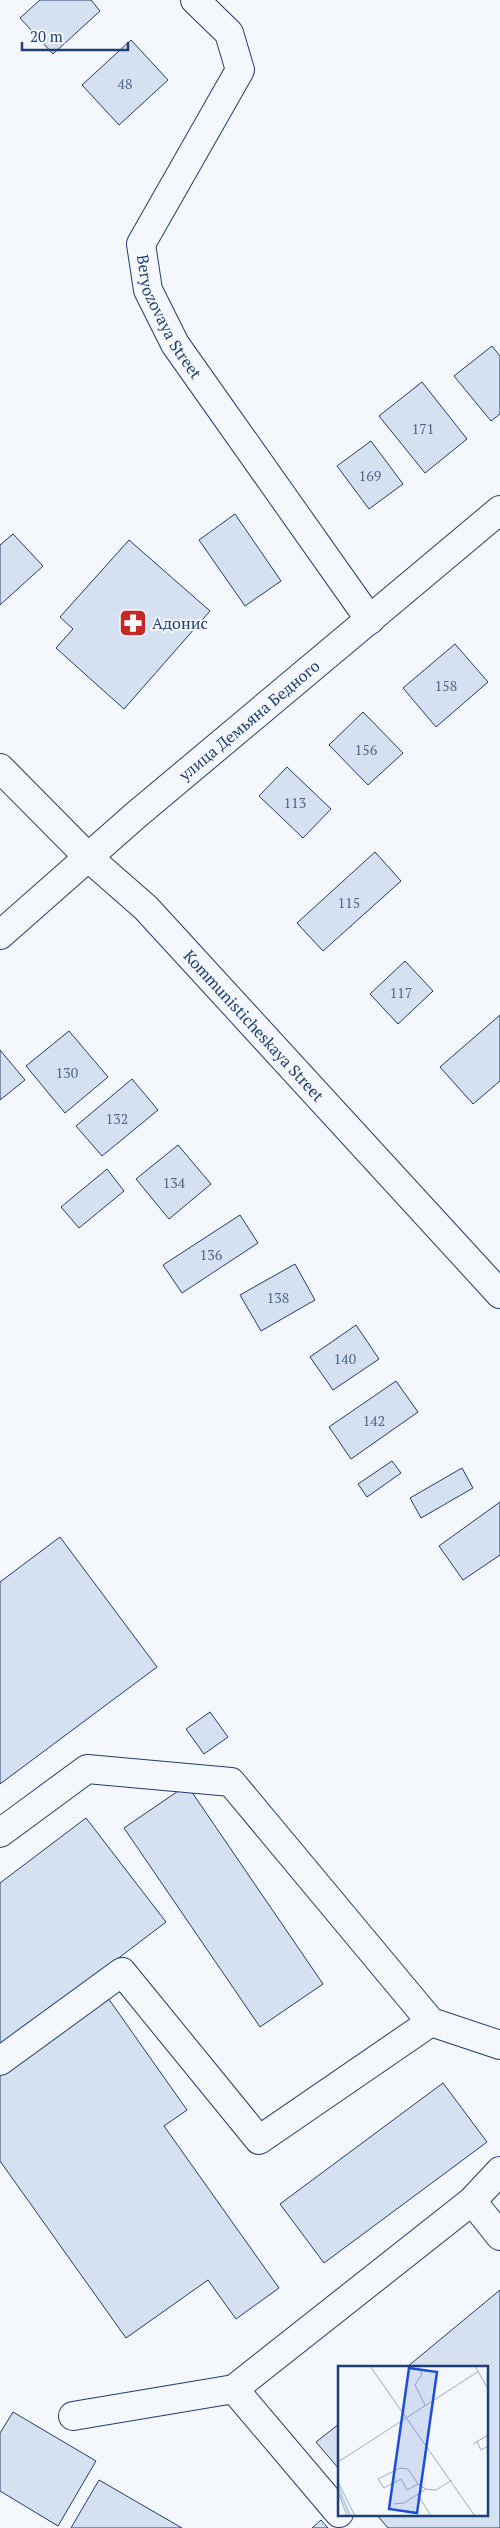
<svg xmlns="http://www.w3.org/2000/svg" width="500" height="2528" viewBox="0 0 500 2528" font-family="'PT Serif',serif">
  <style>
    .building { fill: #d5e0f0; stroke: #1d3f73 }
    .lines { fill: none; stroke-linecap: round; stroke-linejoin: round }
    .minor-casing { stroke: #1d3f73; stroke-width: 30 }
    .minor { stroke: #f4f7fb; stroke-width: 28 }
    .labels { text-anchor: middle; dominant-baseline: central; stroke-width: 4; stroke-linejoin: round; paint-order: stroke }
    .number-label { font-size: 14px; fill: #4b6792 }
    .street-label { font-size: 16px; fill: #1d3f73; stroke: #f4f7fb }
    .poi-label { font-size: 16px; fill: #1d3f73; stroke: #f4f7fb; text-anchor: start }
    .inset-river { fill: none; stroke: #bed0e5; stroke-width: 2.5 }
    .inset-road { fill: none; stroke: #9eadc5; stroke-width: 1 }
    .view { fill: #1d4ed8; fill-opacity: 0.15; stroke: #1d4ed8; stroke-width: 2.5 }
    .inset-edge { fill: none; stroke: #1d3f73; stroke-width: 2.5 }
  </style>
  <rect width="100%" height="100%" fill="#f4f7fb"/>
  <g class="building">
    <path d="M40 0H91L100 11 53 54 20 18Z"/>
    <path d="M131 40 168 80 119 125 82 85Z"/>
    <path d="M492 346 500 356V414L491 421 454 376Z"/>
    <path d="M422 382 467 439 425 473 379 416Z"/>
    <path d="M371 441 403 484 369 509 337 466Z"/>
    <path d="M235 514 281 581 245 606 199 540Z"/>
    <path d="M13 534 43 566 0 605V545Z"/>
    <path d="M129 540 210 611 124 709 56 648 73 629 60 617Z"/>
    <path d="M455 644 488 682 436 727 403 688Z"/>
    <path d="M363 712 403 753 368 785 329 745Z"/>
    <path d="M287 767 331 809 303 838 259 796Z"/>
    <path d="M375 852 401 881 323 951 297 923Z"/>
    <path d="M405 961 433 991 398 1024 370 994Z"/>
    <path d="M500 1015V1081L473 1104 440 1067Z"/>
    <path d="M69 1031 108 1077 65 1113 26 1066Z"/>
    <path d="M0 1050 25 1080 0 1100Z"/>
    <path d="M132 1079 158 1110 102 1156 76 1126Z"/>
    <path d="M178 1145 211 1184 169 1219 136 1179Z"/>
    <path d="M107 1169 124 1191 79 1228 61 1207Z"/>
    <path d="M240 1215 258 1243 182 1293 163 1265Z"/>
    <path d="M295 1264 315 1300 261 1331 240 1295Z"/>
    <path d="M356 1325 379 1359 333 1390 310 1357Z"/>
    <path d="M396 1381 418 1412 351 1459 329 1427Z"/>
    <path d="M392 1461 401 1473 367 1497 358 1484Z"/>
    <path d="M462 1468 473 1488 421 1518 410 1498Z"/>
    <path d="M500 1502V1555L463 1580 439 1546Z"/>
    <path d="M60 1537 157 1667 0 1784V1582Z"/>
    <path d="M210 1712 228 1737 204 1754 186 1729Z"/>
    <path d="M187 1785 323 1984 260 2027 124 1828Z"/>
    <path d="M86 1818 166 1922 0 2048V1883Z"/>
    <path d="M108 1998 187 2110 164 2126 279 2288 236 2319 208 2280 126 2338 0 2161V2075Z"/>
    <path d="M443 2083 487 2142 324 2263 280 2204Z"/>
    <path d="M500 2290V2528H388L376 2514H486V2367H407Z"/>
    <path d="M13 2412 96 2461 58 2526 0 2491V2433Z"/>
    <path d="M339 2424V2469L316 2442Z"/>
    <path d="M99 2480 182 2528H71Z"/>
    <path d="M321 2520 328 2528H312Z"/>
  </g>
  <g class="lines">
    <g class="minor-casing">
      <g id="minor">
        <path id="s1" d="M195 0 229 33 240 70 141 244 148 290 175 344 370 620"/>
        <path id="s2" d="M0 768 89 858 146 908 500 1294"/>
        <path id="s3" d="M0 935 136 815 500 510"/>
        <path d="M0 1833 87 1769 231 1782 431 2022 500 2045"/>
        <path d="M0 2061 122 1972 259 2140 431 2022"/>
        <path d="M472 2201 500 2236"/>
        <path d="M234 2389 339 2513"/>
        <path d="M73 2416 234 2389 472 2201 500 2171"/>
      </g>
    </g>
    <use href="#minor" class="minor"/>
  </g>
  <defs>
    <g id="pharmacy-square" transform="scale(1.4375)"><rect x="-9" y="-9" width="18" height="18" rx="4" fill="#c62828" stroke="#f4f7fb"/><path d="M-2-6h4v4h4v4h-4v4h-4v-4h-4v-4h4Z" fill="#fff"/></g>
  </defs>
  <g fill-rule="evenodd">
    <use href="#pharmacy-square" x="133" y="623"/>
  </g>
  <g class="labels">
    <g class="number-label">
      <text x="125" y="83">48</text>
      <text x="423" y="428">171</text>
      <text x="370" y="475">169</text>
      <text x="446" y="685">158</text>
      <text x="366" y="749">156</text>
      <text x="295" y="802">113</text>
      <text x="349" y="902">115</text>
      <text x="401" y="992">117</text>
      <text x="67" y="1072">130</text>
      <text x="117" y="1118">132</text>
      <text x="174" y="1182">134</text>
      <text x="211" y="1254">136</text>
      <text x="278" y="1297">138</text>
      <text x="345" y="1358">140</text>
      <text x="374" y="1420">142</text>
    </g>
    <g class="street-label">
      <text stroke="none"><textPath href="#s1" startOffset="365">Beryozovaya Street</textPath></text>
      <text stroke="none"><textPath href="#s3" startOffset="329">улица Демьяна Бедного</textPath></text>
      <text stroke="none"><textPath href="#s2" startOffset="362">Kommunisticheskaya Street</textPath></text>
    </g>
    <g class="poi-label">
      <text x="152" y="623">Адонис</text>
    </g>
  </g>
  <g transform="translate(338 2366)">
    <rect width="150" height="150" fill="#f4f7fb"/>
    <path class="inset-river" d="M0 121 12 150"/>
    <path class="inset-road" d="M32 0 137 150M80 0 84 8 77 19 87 39M137 0 150 23M139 76 143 84 150 80M135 78 150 69M0 96 141 5M0 116 17 150M80 118 69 124 63 113 46 122 40 113 62 102 70 103 80 118 88 123 98 124 114 114M0 126 9 150M80 129 93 150M56 138 66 137 88 123"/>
    <path class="view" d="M71 2 99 6 79 147 51 143Z"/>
    <rect width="150" height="150" class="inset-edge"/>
  </g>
  <path d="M22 42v8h106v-8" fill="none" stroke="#1d3f73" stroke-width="2.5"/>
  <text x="30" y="42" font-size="15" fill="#1d3f73" stroke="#f4f7fb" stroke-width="4" paint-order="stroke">20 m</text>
</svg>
